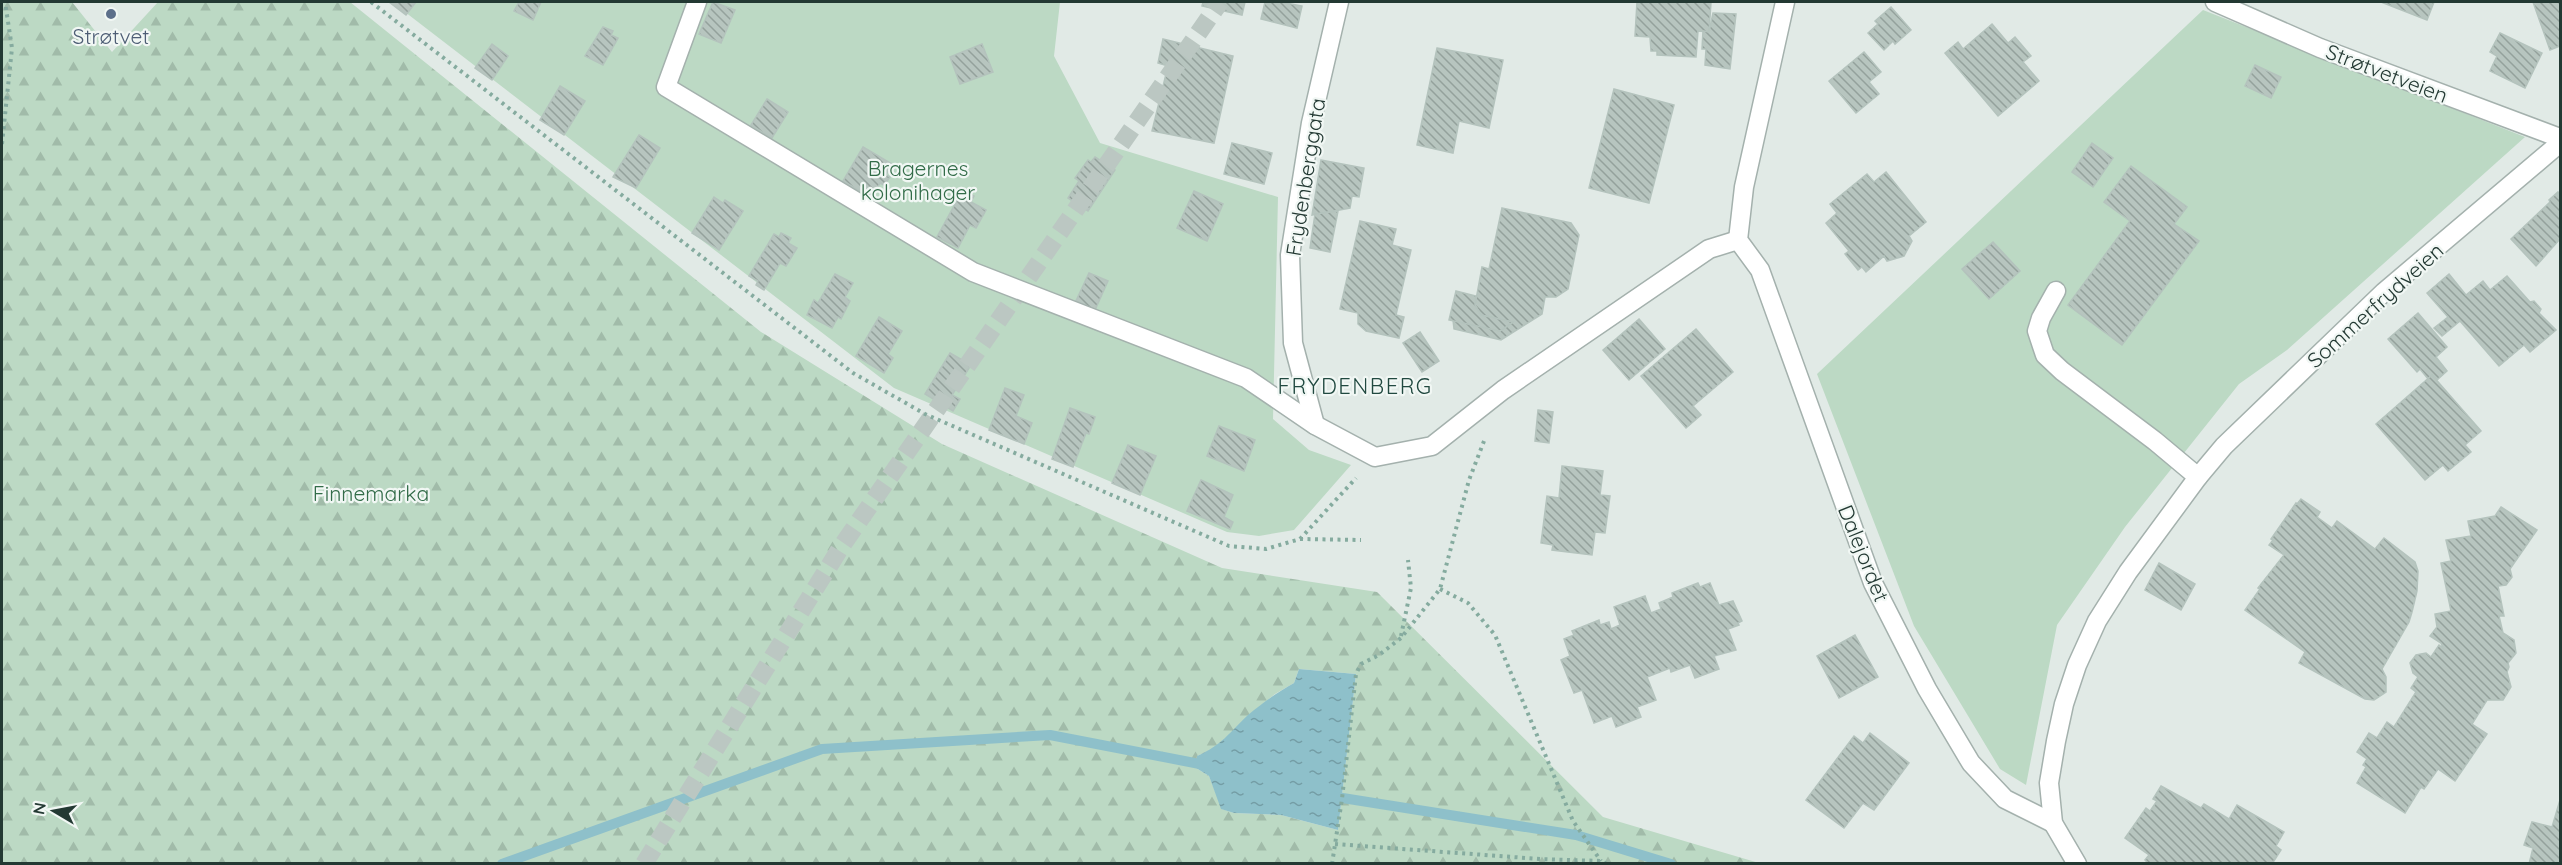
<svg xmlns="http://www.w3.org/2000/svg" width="2562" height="865" viewBox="0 0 2562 865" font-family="Quicksand,sans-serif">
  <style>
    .forest { fill: url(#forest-firs); fill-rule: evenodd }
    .green { fill: #bcd9c4 }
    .water { fill: url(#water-ripples) }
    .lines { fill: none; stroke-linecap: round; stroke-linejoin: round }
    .stream { stroke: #8ec0ca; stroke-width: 10 }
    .building { fill: url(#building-back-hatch); stroke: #b4c3bd; stroke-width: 1.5 }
    .major-tunnel { stroke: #bbc7c2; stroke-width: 18; stroke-dasharray: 18 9; stroke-linecap: butt }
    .minor-casing { stroke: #a4b1ad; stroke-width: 21 }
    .path { stroke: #85ab9f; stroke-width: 4; stroke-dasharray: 3 4.5; stroke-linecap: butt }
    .minor { stroke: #fff; stroke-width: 18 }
    .service-dot { fill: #5c6f8a; stroke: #f1f7f4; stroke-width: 2 }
    .labels { text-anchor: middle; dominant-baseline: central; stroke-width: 4.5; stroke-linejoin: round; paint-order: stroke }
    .service-label { font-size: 21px; fill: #4e5e75; stroke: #f1f7f4 }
    .street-label { font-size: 21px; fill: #233933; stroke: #f1f7f4 }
    .park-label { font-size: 21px; fill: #326c48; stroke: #f1f7f4 }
    .neighbourhood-label { font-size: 22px; letter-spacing: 1.5px; fill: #214940; stroke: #f1f7f4 }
  </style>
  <defs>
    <pattern id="forest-firs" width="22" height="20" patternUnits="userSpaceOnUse" patternTransform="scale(1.5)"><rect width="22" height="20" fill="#bcd9c4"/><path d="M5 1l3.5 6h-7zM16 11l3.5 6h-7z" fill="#a1bba9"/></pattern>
    <pattern id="water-ripples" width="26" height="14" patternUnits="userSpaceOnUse" patternTransform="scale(1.5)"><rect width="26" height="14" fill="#8ec0ca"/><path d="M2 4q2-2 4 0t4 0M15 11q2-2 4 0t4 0" fill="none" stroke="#749da5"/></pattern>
    <pattern id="building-back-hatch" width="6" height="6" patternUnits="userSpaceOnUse" patternTransform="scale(1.5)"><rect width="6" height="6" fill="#b7c5bf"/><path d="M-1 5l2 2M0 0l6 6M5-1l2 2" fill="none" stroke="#94a19c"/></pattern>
  </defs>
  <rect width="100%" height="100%" fill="#e1eae6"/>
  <path class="forest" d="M2 2H72L112 52 158 2H350L761 332 942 444 1222 568 1377 592 1603 817 1759 863 2 864ZM1299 669 1356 674 1338 830 1281 815 1234 813 1222 809 1209 776 1196 768 1197 756 1217 747 1249 715 1275 694 1294 683Z"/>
  <g class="green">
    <path d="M392 2H1060L1054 56 1100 143 1278 197 1273 419 1309 450 1351 465 1294 530 1259 536 1227 532 894 388Z"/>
    <path d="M2203 10 2525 137 2287 350 2239 384 2125 527 2057 625 2026 785 2000 769 1914 626 1817 374Z"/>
  </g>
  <path class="water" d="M1299 669 1356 674 1338 830 1281 815 1234 813 1221 809 1209 776 1196 768 1197 756C1222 745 1229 733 1248 715 1262 703 1278 692 1294 683Z"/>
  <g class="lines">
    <g class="stream">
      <path d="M1330 796 1576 835 1671 864"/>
      <path d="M502 864 822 749 1050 735 1210 766"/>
    </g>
  </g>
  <g class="building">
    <path d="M389 2H416L406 15Z"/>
    <path d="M519 2H541L533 20 514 11Z"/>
    <path d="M713 2 735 10 721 43 699 34Z"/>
    <path d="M1203 2H1245L1242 15 1202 6Z"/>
    <path d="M1265 2H1281L1302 6 1297 28 1261 19Z"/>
    <path d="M1637 2H1711L1709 32 1698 31 1696 57 1657 55V51H1651L1650 37 1635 36Z"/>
    <path d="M2381 2H2434L2427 20Z"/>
    <path d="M2533 2H2560V46L2550 50Z"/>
    <path d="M1891 7 1911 30 1895 44 1893 41 1884 50 1868 33 1878 24 1875 21Z"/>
    <path d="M1713 13 1736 14 1730 69 1705 65 1706 49H1702L1703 31 1709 32Z"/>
    <path d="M1992 24 2008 43 2015 37 2031 56 2023 62 2039 81 1998 116 1945 53 1958 42 1963 49Z"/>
    <path d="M603 27 613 31 611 35 618 38 603 65 585 56Z"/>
    <path d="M2500 33 2542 53 2525 88 2490 71 2497 56 2490 52Z"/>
    <path d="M1163 39 1233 56 1214 143 1152 131 1168 66 1158 63Z"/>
    <path d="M492 44 508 56 492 80 475 68Z"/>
    <path d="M982 44 993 72 960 84 950 57Z"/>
    <path d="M1437 48 1503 60 1489 128 1459 121 1453 153 1417 145Z"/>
    <path d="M1864 52 1881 72 1869 82 1879 94 1856 113 1829 81Z"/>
    <path d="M2255 65 2281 77 2271 98 2245 86Z"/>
    <path d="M560 86 585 101 564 135 540 120Z"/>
    <path d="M1614 89 1674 105 1649 203 1589 188Z"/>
    <path d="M767 99 788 112 772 138 751 125Z"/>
    <path d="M639 135 660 148 636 188 613 177Z"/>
    <path d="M1232 143 1272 153 1264 184 1224 174Z"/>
    <path d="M2092 143 2113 158 2093 187 2072 172Z"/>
    <path d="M863 147 892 164 886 175 890 177 884 185 880 183 872 198 843 181Z"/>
    <path d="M1095 157 1115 170 1088 211 1068 198 1079 181 1075 178 1088 160 1091 162Z"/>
    <path d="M1321 160 1364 168 1359 197 1352 196 1350 208 1312 215Z"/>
    <path d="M2131 166 2187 207 2174 224 2199 241 2122 345 2068 305 2130 221 2104 202Z"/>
    <path d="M1886 172 1926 222 1909 236 1912 241 1904 256 1887 261 1884 256 1866 272 1862 267 1858 270 1845 254 1849 251 1826 223 1837 213 1830 204 1867 174 1874 182Z"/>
    <path d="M965 191 974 196 971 202 986 210 976 228 970 225 958 248 937 237 960 195 961 196Z"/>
    <path d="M1194 191 1223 204 1207 241 1177 228Z"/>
    <path d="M2558 192 2560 195V239L2536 266 2511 239 2550 202 2549 200Z"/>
    <path d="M714 197 723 203 725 200 743 211 719 250 692 233Z"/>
    <path d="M1502 208 1571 223 1579 235 1568 289 1556 297H1545L1542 314 1501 340 1454 329 1453 320 1500 331 1513 322 1481 315 1475 305 1482 267 1489 269Z"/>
    <path d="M1338 211 1330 252 1310 248 1315 214Z"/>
    <path d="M1360 221 1396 229 1392 245 1411 250 1396 315 1404 317 1399 338 1366 331 1358 324V313L1340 309Z"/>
    <path d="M781 233 791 238 788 243 797 248 786 266 780 263 764 290 756 285 758 281 749 276 774 234 779 237Z"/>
    <path d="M1993 242 2020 271 1989 299 1962 269Z"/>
    <path d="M1089 273 1108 281 1095 310 1076 301Z"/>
    <path d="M835 274 853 283 845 297 850 301 841 319 838 317 832 328 807 315 814 300 818 303Z"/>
    <path d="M2449 274 2466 295 2483 281 2490 290 2507 276 2530 302 2534 301 2541 309 2539 313 2556 330 2530 352 2524 345 2499 366 2460 321 2442 336 2434 328 2448 317 2427 293Z"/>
    <path d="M1456 291 1476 296 1475 305 1481 315 1513 322 1500 331 1449 320Z"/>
    <path d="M2418 313 2447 347 2436 357 2447 371 2437 380 2432 375 2428 379 2420 369 2417 372 2388 339Z"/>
    <path d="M879 317 902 331 888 354 893 358 884 373 856 356Z"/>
    <path d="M1639 319 1665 349 1629 380 1603 350Z"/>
    <path d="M1696 329 1733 372 1693 406 1701 415 1686 428 1641 376Z"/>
    <path d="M1420 332 1439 361 1422 372 1403 343Z"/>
    <path d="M950 353 971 365 952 395 960 399 953 411 925 394Z"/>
    <path d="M2432 375 2481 431 2465 445 2471 452 2448 471 2443 465 2425 480 2376 424Z"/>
    <path d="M1005 388 1024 395 1016 416 1032 423 1024 444 989 430Z"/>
    <path d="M1070 408 1095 417 1089 434 1086 433 1073 467 1052 459Z"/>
    <path d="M1538 410 1553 412 1549 443 1535 441Z"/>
    <path d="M1219 426 1255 440 1244 471 1207 456Z"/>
    <path d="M1128 445 1156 456 1140 495 1112 483Z"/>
    <path d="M1562 466 1603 471 1600 495 1610 496 1605 533 1595 532 1592 555 1552 550 1553 545 1541 543 1547 496 1559 498Z"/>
    <path d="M1201 480 1233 495 1224 517 1233 522 1230 529 1187 511Z"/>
    <path d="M2301 499 2320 512 2317 517 2332 528 2337 521 2375 549 2384 538 2415 562 2418 571 2417 591 2412 612 2409 622 2382 669 2386 677V692L2374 700 2365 699 2299 663 2305 652 2245 610 2260 589 2258 588 2284 555 2269 545 2273 540 2271 539 2296 503 2297 504Z"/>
    <path d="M2501 507 2537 530 2510 569 2512 577 2506 585 2498 586 2504 616H2499L2503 633 2514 640 2516 653 2508 663 2509 667 2507 672 2511 687 2503 700H2487L2472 724 2487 734 2455 781 2438 769 2424 789 2421 787 2405 813 2357 783 2366 767 2363 765 2367 759 2357 752 2369 733 2377 738 2387 722 2394 727 2416 692 2411 688 2418 677 2413 673 2410 663 2416 655 2426 653 2431 657 2439 645 2443 648 2441 643 2430 636 2437 627 2435 614 2451 611 2441 563 2451 561 2446 540 2471 536 2468 521 2495 516Z"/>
    <path d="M2159 563 2195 584 2181 610 2145 590Z"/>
    <path d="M1698 583 1700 587 1710 583 1719 605 1733 601 1742 621 1738 623 1739 625 1728 629 1736 650 1714 656 1719 669 1695 678 1690 665 1671 672 1670 668 1647 677 1656 700 1637 707 1641 717 1616 727 1612 716 1594 723 1582 690 1574 693 1561 660 1570 656 1564 639 1574 635 1572 631 1599 620 1600 625 1609 622 1611 629 1620 625 1614 607 1645 596 1651 613 1661 609 1659 603 1673 597 1672 593Z"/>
    <path d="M1855 635 1878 677 1839 698 1817 656Z"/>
    <path d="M1870 733 1909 763 1874 810 1863 803 1844 828 1806 800 1854 736 1863 743Z"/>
    <path d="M2161 786 2201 808 2204 804 2229 819 2237 805 2284 832 2276 846 2281 850 2272 864H2149L2145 860 2149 855 2125 838 2146 808 2150 811 2157 801 2153 799Z"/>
    <path d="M2560 800V864H2529L2533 848 2524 845 2532 822 2552 827Z"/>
  </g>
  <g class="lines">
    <path class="major-tunnel" d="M644 864 841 547 1220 2"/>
    <g class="minor-casing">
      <g id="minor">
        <path d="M697 2 666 87 973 272 1246 378 1315 425 1375 457 1432 446 1503 390 1709 249 1738 240"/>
        <path d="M1785 2 1744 187 1738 240 1760 270 1873 583 1927 689 1971 763 2005 799 2053 823"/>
        <path d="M2215 2 2320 48 2560 138"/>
        <path d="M2056 291 2041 318 2037 331 2045 355 2062 371 2155 441 2198 477"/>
        <path d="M1315 425 1293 343 1290 255 1311 123 1339 2"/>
        <path d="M2077 864 2053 823 2049 783 2056 741 2064 704 2077 665 2097 621 2128 572 2198 477 2224 446 2384 292 2560 143"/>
      </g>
    </g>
    <g class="path">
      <path d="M371 2 853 373 925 414 1229 546 1266 549 1300 539 1356 478"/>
      <path d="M2 144 12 48 5 2"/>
      <path d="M1300 539 1361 540"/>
      <path d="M1440 589 1468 603 1495 635 1573 821 1601 861"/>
      <path d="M1401 636 1411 588 1408 560"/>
      <path d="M1335 844 1540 859 1601 861 1607 864"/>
      <path d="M1332 864 1342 799 1356 674 1361 664 1379 655 1401 638 1440 589 1469 480 1484 441"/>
    </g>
    <use href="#minor" class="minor"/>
  </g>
  <circle class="service-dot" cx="111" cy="14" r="6"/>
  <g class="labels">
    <g class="service-label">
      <text x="111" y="36">Strøtvet</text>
    </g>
    <g class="street-label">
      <text transform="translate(2387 73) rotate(21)">Strøtvetveien</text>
      <text transform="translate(1305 177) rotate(-81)">Frydenberggata</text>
      <text transform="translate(2375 305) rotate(-42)">Sommerfrydveien</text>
      <text transform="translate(1864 553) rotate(68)">Dalejordet</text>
    </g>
    <g class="park-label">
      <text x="918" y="168">Bragernes<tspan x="918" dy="24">kolonihager</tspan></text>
      <text x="371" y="493">Finnemarka</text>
    </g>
    <g class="neighbourhood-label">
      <text x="1355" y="386">FRYDENBERG</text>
    </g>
  </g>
  <rect width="2562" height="865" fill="none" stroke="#233933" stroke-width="6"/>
  <g transform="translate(54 811) rotate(280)" stroke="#f1f7f4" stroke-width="4.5" paint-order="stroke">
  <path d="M0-4.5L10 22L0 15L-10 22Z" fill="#233933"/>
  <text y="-9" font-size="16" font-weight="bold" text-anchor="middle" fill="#233933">N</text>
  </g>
</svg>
